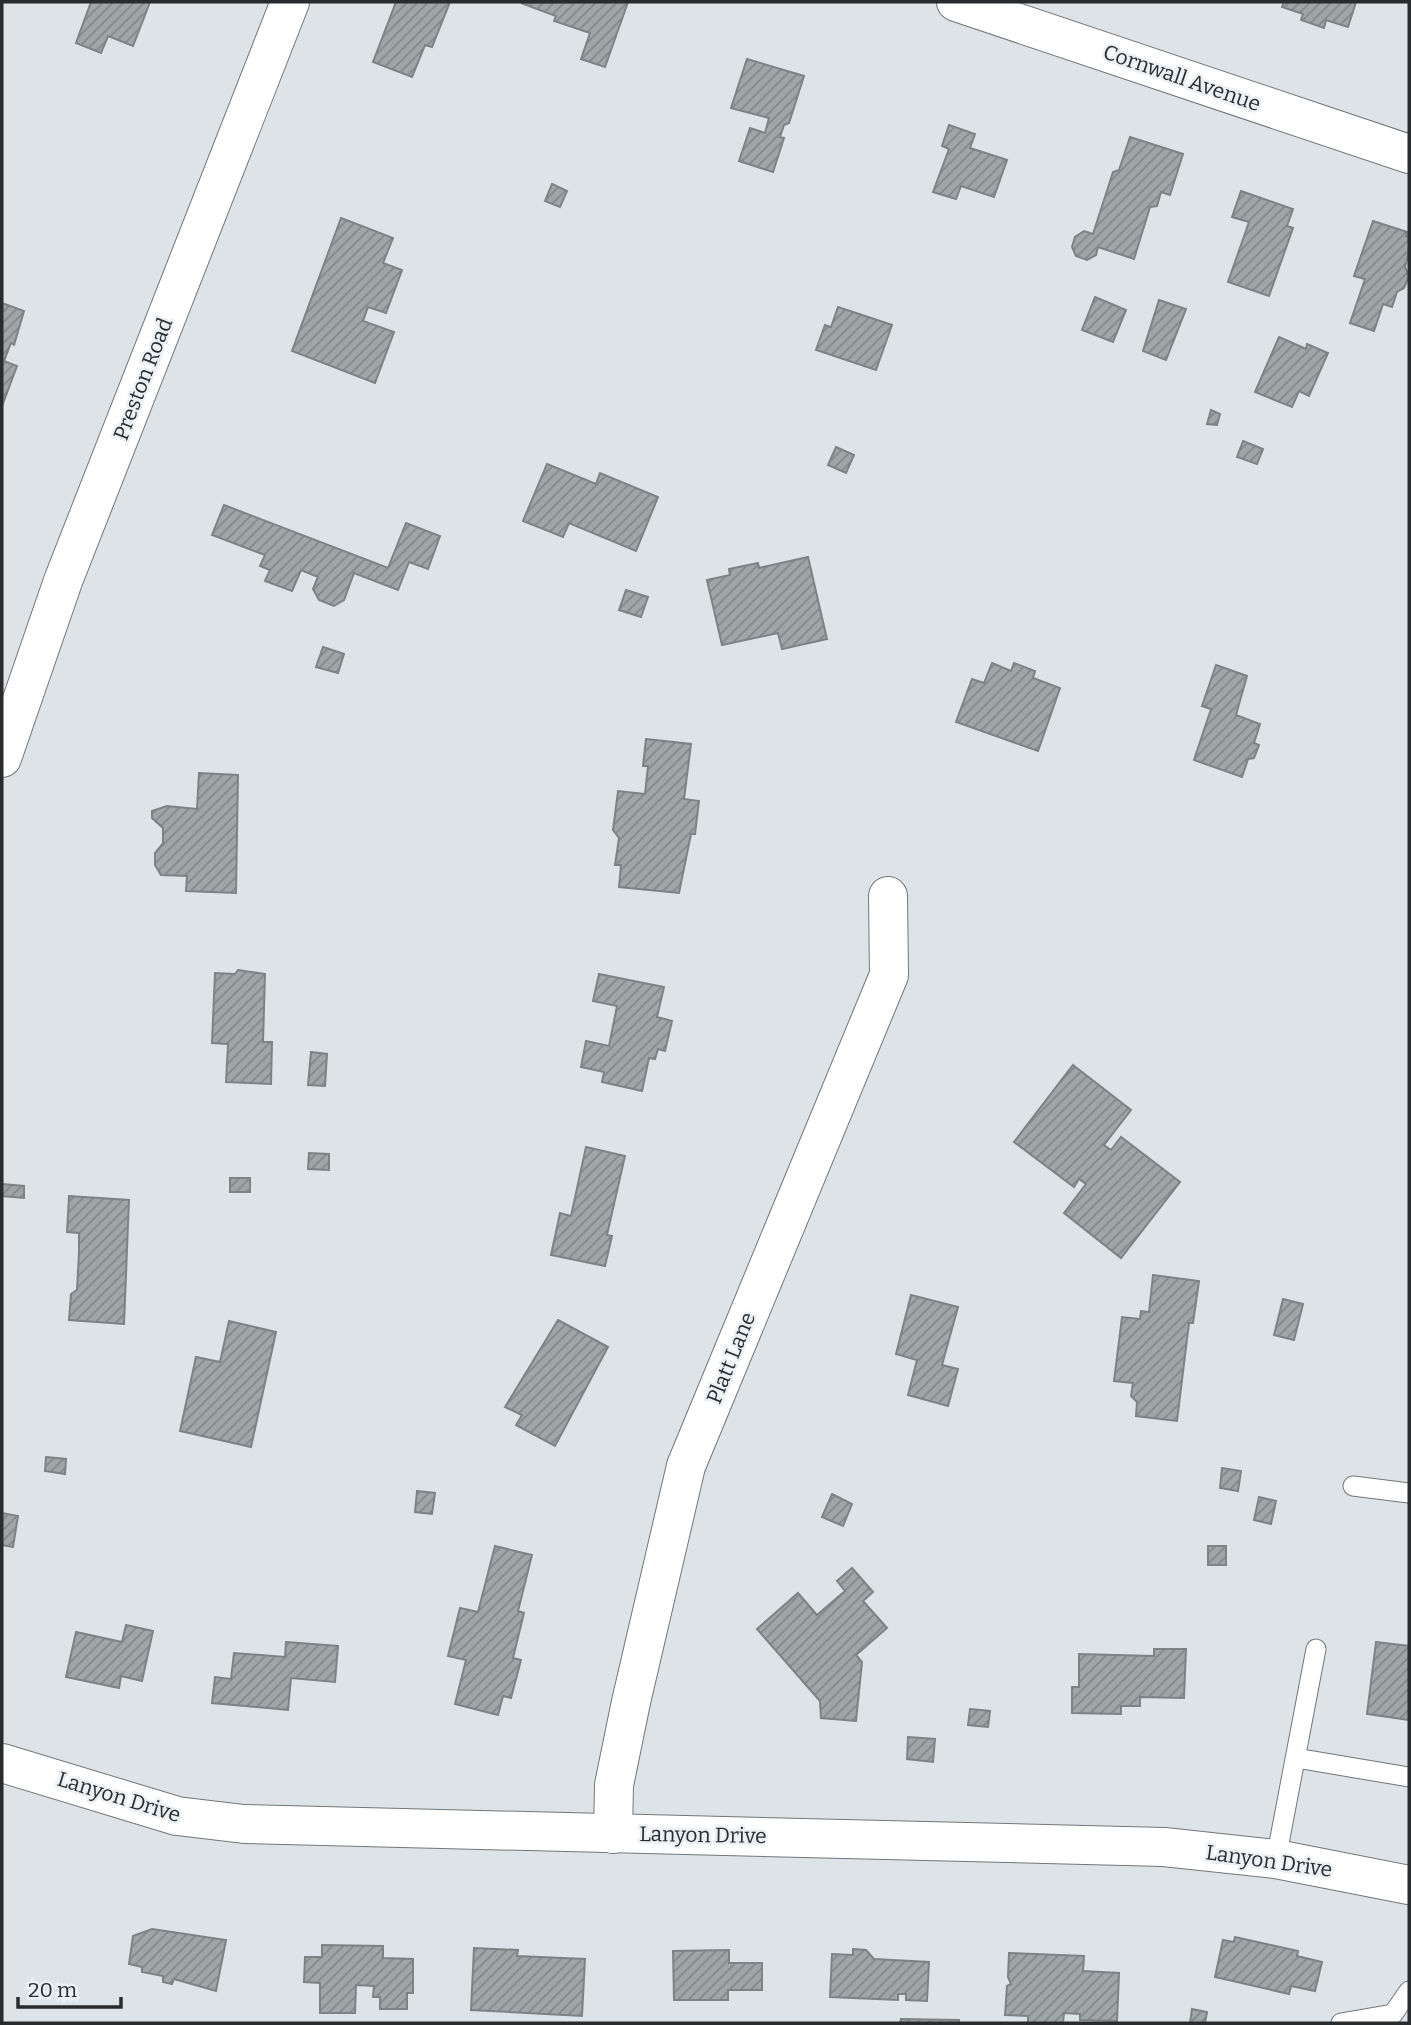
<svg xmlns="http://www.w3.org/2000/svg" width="1411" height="2025" viewBox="0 0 1411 2025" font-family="Bitter,serif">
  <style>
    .building { fill: url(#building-hatch); stroke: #7e8285; stroke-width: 2 }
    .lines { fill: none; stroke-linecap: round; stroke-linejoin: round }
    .service-casing { stroke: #72767a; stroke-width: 21 }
    .minor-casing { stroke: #72767a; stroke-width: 40 }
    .tertiary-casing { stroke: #72767a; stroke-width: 40 }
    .service { stroke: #fff; stroke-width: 19 }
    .minor { stroke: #fff; stroke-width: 38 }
    .tertiary { stroke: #fff; stroke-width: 38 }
    .labels { text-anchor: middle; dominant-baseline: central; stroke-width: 5; stroke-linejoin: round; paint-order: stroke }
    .street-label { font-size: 21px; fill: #292b2d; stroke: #eaf0f3 }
  </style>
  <defs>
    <pattern id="building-hatch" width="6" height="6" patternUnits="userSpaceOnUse" patternTransform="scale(1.75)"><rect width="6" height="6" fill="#a0a5a8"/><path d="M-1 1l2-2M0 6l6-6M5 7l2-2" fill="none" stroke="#828789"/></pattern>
  </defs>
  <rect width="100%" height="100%" fill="#dde3e6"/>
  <g class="building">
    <path d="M91 2H150L133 46 108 36 101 53 76 43Z"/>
    <path d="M396 2H450L432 47 425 45 412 77 373 62Z"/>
    <path d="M628 2 605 67 581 59 590 33 554 21 556 16 521 3Z"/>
    <path d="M1284 2H1356L1348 27 1326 20 1324 28 1301 20 1303 14 1282 7Z"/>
    <path d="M747 59 804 76 789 123 784 125 780 137 784 138 773 172 739 161 750 128 765 133 769 118 731 108Z"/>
    <path d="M949 125 975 134 970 148 1007 160 994 197 961 186 956 199 933 192 949 149 942 146Z"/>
    <path d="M1130 137 1183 154 1170 195 1161 192 1157 206 1150 207 1134 259 1098 247 1096 255 1087 260 1076 256 1072 247 1075 237 1084 231 1093 234 1113 172 1119 170Z"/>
    <path d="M552 184 567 191 560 207 545 201Z"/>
    <path d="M1241 191 1293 209 1287 226 1293 228 1269 296 1228 282 1249 222 1232 217Z"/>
    <path d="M341 218 393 238 383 263 402 270 386 313 368 307 363 321 394 332 375 383 292 351Z"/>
    <path d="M1373 221 1407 232 1406 236 1409 237V253L1405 267 1409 276 1404 288 1397 292 1392 307 1383 304 1374 331 1350 323 1365 279 1354 276Z"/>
    <path d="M1095 297 1126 310 1113 342 1082 330Z"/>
    <path d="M1159 300 1186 309 1166 360 1143 351Z"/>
    <path d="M2 303 24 311 14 345 11 343 4 361 17 366 2 406Z"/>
    <path d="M838 307 892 325 876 370 816 350 825 325 831 327Z"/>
    <path d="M1279 337 1306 349 1307 344 1328 353 1309 396 1299 391 1292 407 1255 392Z"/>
    <path d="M1211 410 1220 414 1217 425 1207 424Z"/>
    <path d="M1243 441 1263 449 1257 464 1237 457Z"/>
    <path d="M836 447 854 455 846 473 828 465Z"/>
    <path d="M547 464 596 484 600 473 658 497 636 551 569 523 563 537 523 521Z"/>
    <path d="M224 505 388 568 406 523 440 536 428 569 409 562 398 590 354 573 344 600 334 606 319 600 313 589 318 577 301 570 292 591 265 581 270 570 260 566 265 555 212 535Z"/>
    <path d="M808 557 827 639 782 649 778 633 722 645 707 580 730 575 729 569 758 563 759 568Z"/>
    <path d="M626 590 648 597 641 617 619 610Z"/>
    <path d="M323 647 344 654 338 673 316 667Z"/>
    <path d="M992 663 1011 671 1014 663 1035 671 1033 678 1060 688 1038 751 956 722 972 679 984 683Z"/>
    <path d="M1216 665 1247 676 1236 715 1260 724 1254 743 1259 745 1254 758 1248 759 1242 777 1194 760 1211 709 1202 706Z"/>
    <path d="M646 739 691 744 684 799 699 801 695 834H691L679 893 619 887 621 865H615L619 838 613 830 618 791 645 794 648 766H643Z"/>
    <path d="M199 773 238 775 236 893 186 891 187 876 161 875 155 865V853L163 843V828L152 818V811L167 806 197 809Z"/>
    <path d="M238 970 265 974 263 1042H272L271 1084 226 1082 228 1044 212 1043 215 973 235 974Z"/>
    <path d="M599 974 664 987 657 1017 672 1021 665 1051 658 1049 655 1059 649 1058 642 1091 602 1082 604 1072 581 1067 586 1041 609 1046 617 1006 593 1001Z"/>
    <path d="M311 1052 327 1054 325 1086 308 1085Z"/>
    <path d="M1073 1065 1131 1110 1104 1145 1111 1150 1121 1137 1180 1182 1121 1258 1064 1213 1086 1184 1079 1179 1074 1187 1014 1142Z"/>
    <path d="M586 1147 625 1156 607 1235 612 1236 605 1266 551 1255 560 1213 571 1216Z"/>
    <path d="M309 1153 329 1154V1170L308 1169Z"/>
    <rect x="230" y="1178" width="20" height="14"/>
    <path d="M2 1184 24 1186V1198L2 1196Z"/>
    <path d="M69 1196 129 1200 124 1324 69 1320 71 1294 77 1290 79 1253V1233L67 1232Z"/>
    <path d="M1153 1275 1199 1281 1193 1323H1189L1177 1421 1136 1416 1137 1402 1131 1396 1133 1383 1114 1381 1122 1317 1140 1319 1141 1311 1149 1312Z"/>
    <path d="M911 1295 958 1307 942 1365 958 1369 948 1406 908 1395 917 1360 896 1354Z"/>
    <path d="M1283 1299 1303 1304 1294 1340 1274 1335Z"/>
    <path d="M558 1320 608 1347 555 1446 516 1425 522 1415 505 1407Z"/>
    <path d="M229 1321 276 1332 251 1447 180 1431 196 1357 220 1362Z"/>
    <path d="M46 1457 66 1459 65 1474 45 1471Z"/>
    <path d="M1222 1468 1241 1471 1238 1491 1220 1488Z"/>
    <path d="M417 1491 435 1493 432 1514 415 1512Z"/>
    <path d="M832 1494 852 1504 843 1526 822 1517Z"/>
    <path d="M1259 1497 1276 1501 1271 1524 1254 1520Z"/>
    <path d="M2 1513 18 1516 13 1547 2 1545Z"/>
    <path d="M495 1546 532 1555 518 1611 524 1613 513 1658 521 1660 511 1698 503 1696 498 1715 455 1704 466 1660 448 1656 460 1608 478 1612Z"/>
    <rect x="1208" y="1546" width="18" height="19"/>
    <path d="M852 1568 873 1592 863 1601 887 1628 856 1655 862 1662 856 1721 821 1718 820 1701 757 1629 798 1593 817 1615 845 1591 837 1581Z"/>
    <path d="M126 1625 153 1631 142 1681 121 1676 119 1688 66 1677 76 1632 122 1642Z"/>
    <path d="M286 1642 338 1646 335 1682 291 1678 288 1710 212 1703 215 1677 231 1679 234 1653 285 1657Z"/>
    <path d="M1376 1642 1409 1646V1720L1367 1714Z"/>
    <path d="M1154 1649H1186L1184 1698 1140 1697V1706H1121V1714L1072 1713V1687H1079V1654L1154 1656Z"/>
    <path d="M970 1709 990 1711 988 1727 968 1725Z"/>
    <path d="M908 1737 935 1739 933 1762 907 1759Z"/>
    <path d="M152 1929 226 1940 216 1991 174 1979 172 1984 163 1982V1976L142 1972V1967L129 1964 133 1936Z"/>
    <path d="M1235 1937 1298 1951 1297 1956 1322 1962 1315 1991 1291 1986 1289 1994 1215 1977 1223 1940 1234 1942Z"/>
    <path d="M322 1945 383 1946V1958L413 1959V1993H407V2009H380V1997H373L374 1986 356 1985 355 2013H320V1983L304 1982 305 1957H322Z"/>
    <path d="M474 1948 518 1950 517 1956 585 1959 582 2016 471 2010Z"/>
    <path d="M853 1949 866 1950 874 1959 929 1962 927 2001 906 2000V1994H898V2000L830 1997 832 1954 853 1955Z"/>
    <path d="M729 1950V1963H762V1990H728V2000H674L673 1951Z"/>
    <path d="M1009 1953 1084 1956 1083 1971 1119 1973 1117 2021 1080 2020V2014L1064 2013 1063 2023H1028V2016L1005 2015 1007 1986 1011 1984 1008 1977Z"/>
    <path d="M1192 2009 1207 2012 1205 2023H1190Z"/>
    <path d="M901 2019 959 2020V2023H900Z"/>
  </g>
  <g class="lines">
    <g class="service-casing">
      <g id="service">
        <path d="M1353 1486 1409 1493"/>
        <path d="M1296 1758 1409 1777"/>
        <path d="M1276 1859 1316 1649"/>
        <path d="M1341 2023 1393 2014 1409 1991"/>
      </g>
    </g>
    <g class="minor-casing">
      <g id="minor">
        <path d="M2 758 63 581 290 2"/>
        <path d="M2 1763 177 1816 244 1824 1164 1847 1276 1859 1409 1885"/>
        <path d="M613 1834 614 1785 631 1702 686 1466 889 975 888 896"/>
      </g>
    </g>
    <g class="tertiary-casing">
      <path id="tertiary" d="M956 2 1409 154"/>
    </g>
    <use href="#service" class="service"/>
    <use href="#minor" class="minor"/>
    <use href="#tertiary" class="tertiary"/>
  </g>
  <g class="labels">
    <g class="street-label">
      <text transform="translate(1182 78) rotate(19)">Cornwall Avenue</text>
      <text transform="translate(143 379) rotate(-69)">Preston Road</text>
      <text transform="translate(731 1358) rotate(-68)">Platt Lane</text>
      <text transform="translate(119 1797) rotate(17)">Lanyon Drive</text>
      <text transform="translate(703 1835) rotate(1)">Lanyon Drive</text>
      <text transform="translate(1269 1861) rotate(8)">Lanyon Drive</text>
    </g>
  </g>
  <rect width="1411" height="2025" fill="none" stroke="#292b2d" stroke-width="7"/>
  <path d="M18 1997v10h103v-10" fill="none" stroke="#292b2d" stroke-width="3.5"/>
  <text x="28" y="1997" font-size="21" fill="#292b2d" stroke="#eaf0f3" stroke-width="5" paint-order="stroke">20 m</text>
</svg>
